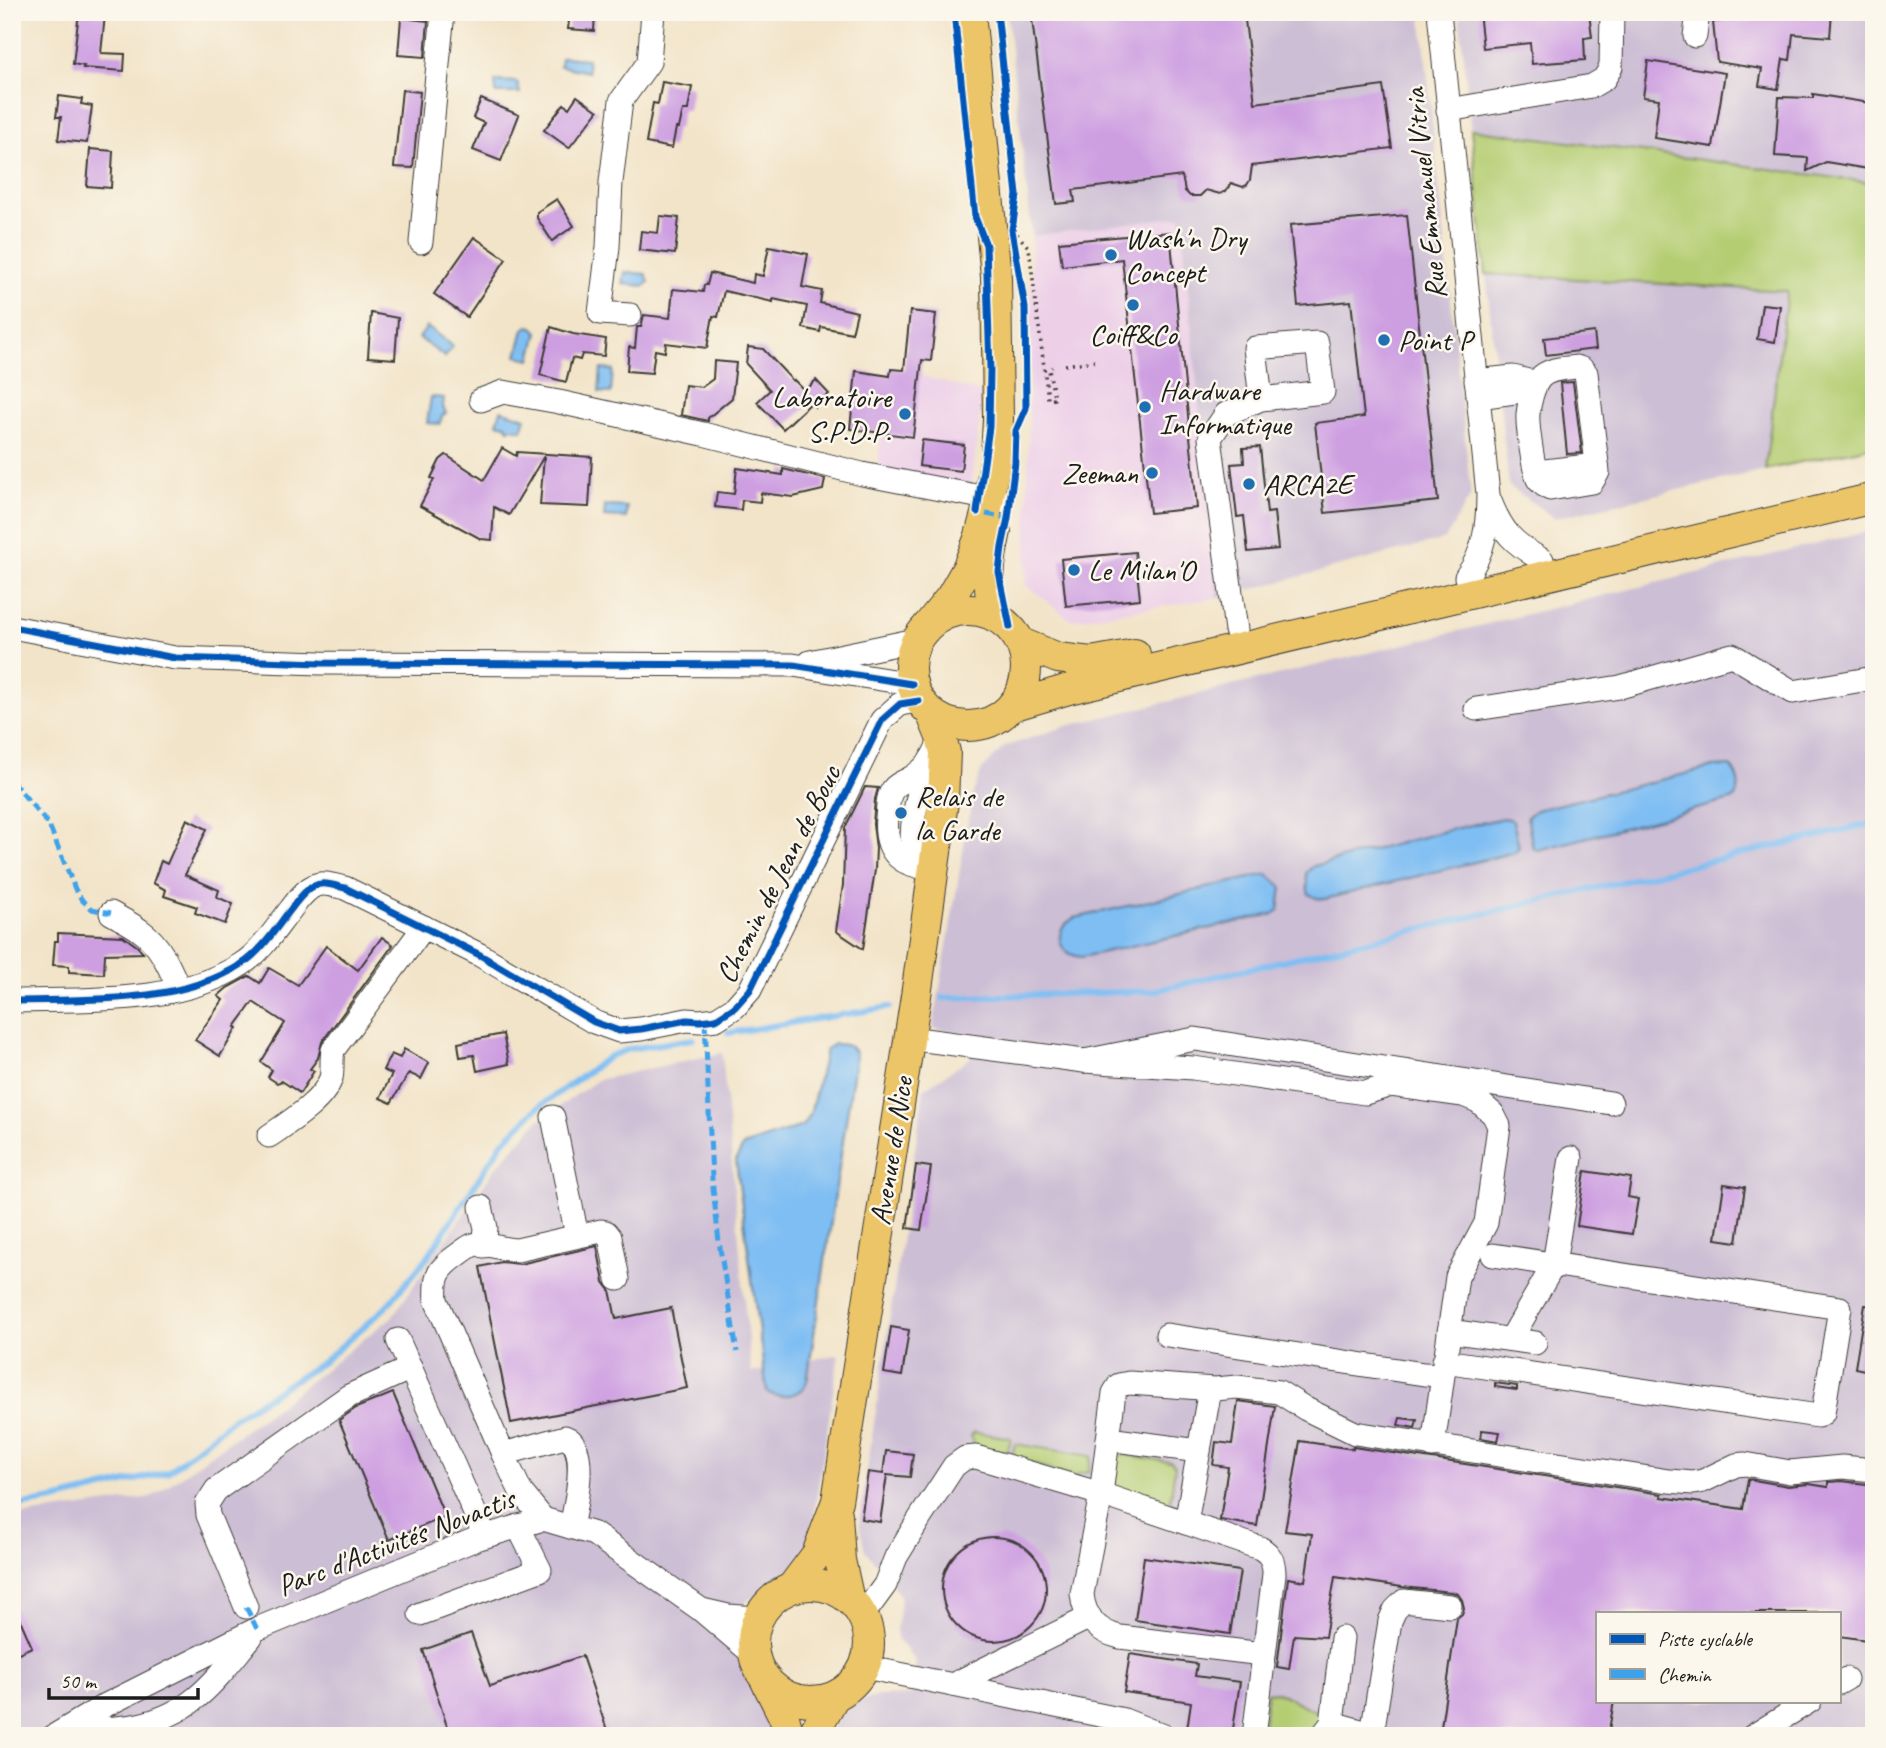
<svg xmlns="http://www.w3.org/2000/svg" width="1886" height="1748" viewBox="0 0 1886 1748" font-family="Caveat,sans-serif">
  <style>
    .built { fill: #edd0e8 }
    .industrial { fill: #ccbed4; fill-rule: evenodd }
    .green { fill: #b4cd72; stroke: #687447; stroke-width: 2 }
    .water { fill: #7fbef3; stroke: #4e6d88; stroke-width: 2 }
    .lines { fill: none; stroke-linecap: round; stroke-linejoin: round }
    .stream { stroke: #7fbef3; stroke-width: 6 }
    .building { fill: #cd9fe1 }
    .minor-casing { stroke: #3c3a36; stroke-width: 25 }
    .major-casing { stroke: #3c3a36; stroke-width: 32 }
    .path { stroke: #3c3a36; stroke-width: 3.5; stroke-dasharray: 2 5; stroke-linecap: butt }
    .minor { stroke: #fff; stroke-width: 23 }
    .major { stroke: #ecc569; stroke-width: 30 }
    .quiet { stroke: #3da2ea; stroke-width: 5; stroke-dasharray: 10 5; stroke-linecap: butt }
    .cycleway-casing { stroke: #fbf7ec; stroke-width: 11 }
    .cycleway { stroke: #0057b8; stroke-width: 7 }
    .poi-dot { fill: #1f6fb2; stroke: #fbf7ec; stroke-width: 2.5 }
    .labels { text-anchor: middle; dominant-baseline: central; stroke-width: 5; stroke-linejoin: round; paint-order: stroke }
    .street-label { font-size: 30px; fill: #1c1c1c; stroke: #fbf7ec }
    .poi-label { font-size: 30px; fill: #1c1c1c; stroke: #fbf7ec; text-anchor: start }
  </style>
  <rect width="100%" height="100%" fill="#fbf7ec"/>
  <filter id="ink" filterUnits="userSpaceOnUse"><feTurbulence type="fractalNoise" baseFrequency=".0143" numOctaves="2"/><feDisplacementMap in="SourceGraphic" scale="14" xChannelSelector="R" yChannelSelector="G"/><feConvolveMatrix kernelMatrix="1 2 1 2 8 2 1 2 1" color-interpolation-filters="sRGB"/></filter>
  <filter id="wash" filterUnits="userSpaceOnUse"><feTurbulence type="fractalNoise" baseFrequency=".00686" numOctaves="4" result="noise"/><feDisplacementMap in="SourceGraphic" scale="28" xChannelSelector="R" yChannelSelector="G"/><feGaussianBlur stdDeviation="1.57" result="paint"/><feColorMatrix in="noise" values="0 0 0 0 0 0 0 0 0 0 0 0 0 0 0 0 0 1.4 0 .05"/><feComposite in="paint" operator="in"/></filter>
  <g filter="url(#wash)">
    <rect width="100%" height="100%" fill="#f2e4c9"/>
    <g class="built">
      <path d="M1181 215 1217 598 1071 620 1026 585 1032 236Z"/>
      <path d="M888 366 983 393 971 488 877 473Z"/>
    </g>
    <g class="industrial">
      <path d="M1007 12H1421L1471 495 1445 539 1217 598 1181 216 1032 236Z"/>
      <path d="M1459 12H1874V183L1471 129Z"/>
      <path d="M1486 274 1788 291 1765 470 1554 518 1509 486Z"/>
      <path d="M1874 530V1736H828L840 1715 856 1703 878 1696 911 1695 916 1661 898 1641 896 1630 901 1598 888 1578 865 1550 859 1524 924 1089 970 1058 973 1035 933 1028 973 793 982 770 1004 747 1067 726ZM1597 1613H1839V1701H1597Z"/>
      <path d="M722 1053 751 1373 839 1354 810 1539 793 1575 743 1603 732 1647 748 1665 779 1736H12V1517L152 1497 277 1407 392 1317 497 1166 537 1122 598 1080Z"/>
    </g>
    <g class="green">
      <path d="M1471 129 1874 183V446L1765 470 1787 291 1486 274Z"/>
      <path d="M974 1432 1011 1438 1006 1456 973 1445 971 1436Z"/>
      <path d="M1015 1444 1091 1456 1089 1472 1078 1474 1077 1478 1012 1457Z"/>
      <path d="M1119 1454 1171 1462 1175 1466 1170 1505 1112 1486 1116 1455Z"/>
      <path d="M1277 1692 1321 1714 1320 1722 1309 1736H1262L1267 1693Z"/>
    </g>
    <g class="water">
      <path d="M564 57 587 59 588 72 560 66 561 58Z"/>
      <path d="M495 81 517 82 520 93H496Z"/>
      <path d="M625 272 646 274 649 282 645 286 623 284Z"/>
      <path d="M528 326 533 327 538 332 531 359 517 356 524 329Z"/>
      <path d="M427 327 453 346 445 357 419 338Z"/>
      <path d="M601 369 613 370 611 393 599 392Z"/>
      <path d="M431 397 444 398 443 407 446 413 442 416 440 424 427 423Z"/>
      <path d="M501 410 526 418 522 430 513 428 509 429 506 425 497 423Z"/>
      <path d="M605 506 627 507 626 518 604 517Z"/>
      <path d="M1730 766C1738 775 1744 792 1731 800L1538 850 1533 848 1527 817 1536 810 1714 767Z"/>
      <path d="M1503 818 1510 819 1513 821 1519 847 1515 852 1325 899 1316 898 1309 894 1308 891 1306 873 1314 866 1449 830Z"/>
      <path d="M1267 874 1282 887 1279 910 1273 914 1082 957C1057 955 1051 929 1075 918Z"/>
      <path d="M834 1044C845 1045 852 1044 856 1055L807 1381C802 1396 779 1400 767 1392L736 1161 743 1146 802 1126 810 1115 826 1049Z"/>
    </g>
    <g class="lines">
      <g class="stream">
        <path d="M943 998 1153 991 1874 823"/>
        <path d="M728 1033 890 1007"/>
        <path d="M12 1507 54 1500 168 1472 234 1418 323 1362 386 1307 427 1258 502 1143 536 1109 610 1056 629 1049 693 1039"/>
      </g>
    </g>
    <g id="blocks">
      <g class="building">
        <path d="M79 12 105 15 101 53 125 54 124 71 83 68 84 66 73 64Z"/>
        <path d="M570 12H595L594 31 568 29Z"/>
        <path d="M1031 12H1244L1255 103 1383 86 1392 148 1252 166 1250 180 1247 185 1243 187 1231 183 1226 191 1220 194 1206 190 1200 196H1190L1185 191 1182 176 1073 190 1075 202 1056 204Z"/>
        <path d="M1479 12H1589L1592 37 1584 38 1585 60 1532 64 1530 43 1483 48Z"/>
        <path d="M1746 12H1832L1830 37 1793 34 1790 60 1783 59 1778 89 1759 86 1762 69 1717 62 1713 22 1745 19Z"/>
        <path d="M401 18 428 21 425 57 398 55Z"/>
        <path d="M1648 61 1725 73 1713 147 1654 138 1659 99 1643 97Z"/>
        <path d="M662 82 692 87 688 110H683L679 128H676L672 148 646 143 653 103 658 104Z"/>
        <path d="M402 90 420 92 413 168 394 167Z"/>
        <path d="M1813 94 1870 103 1868 115 1874 116V170L1826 162 1807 171 1808 158 1775 156 1779 97 1813 98Z"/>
        <path d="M59 96 82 99 81 104 92 106 87 143 58 140 61 117H56Z"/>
        <path d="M577 96 598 111 569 148 544 130 564 104 569 108Z"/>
        <path d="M481 99 519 115 501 161 473 150 484 123 473 118Z"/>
        <path d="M90 149 113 151 111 188 87 186Z"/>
        <path d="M557 199 574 226 552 241 537 218V212Z"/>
        <path d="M1407 215 1438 501 1325 513 1315 423 1364 417 1351 301 1298 306 1290 225Z"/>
        <path d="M660 216 679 218 675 254 639 250 641 231 658 233Z"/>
        <path d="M1170 232 1197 508 1150 513 1122 259 1062 266 1059 242Z"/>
        <path d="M474 237 506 259 467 317 434 294Z"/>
        <path d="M769 246 808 254 802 287 822 291 820 303 857 312 852 333 821 327 820 332 803 328 807 306 773 299V302L724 291 718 317 713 316 707 348 666 343 665 352 655 350 652 373 627 371 629 347 635 348 637 327H641L644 315 670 318 673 289 703 292 704 285H707L710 273 753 283 754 274 763 276Z"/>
        <path d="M1762 304 1780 306 1775 342 1757 339Z"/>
        <path d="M910 311 936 314 931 361 922 360 913 437 850 429 856 371 890 376 891 369 904 370Z"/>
        <path d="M371 313 398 318 395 359 368 357Z"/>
        <path d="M551 327 573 334 606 339 604 356 582 354 580 360 572 358 566 382 540 375Z"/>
        <path d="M1594 332 1596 349 1546 355 1544 338Z"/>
        <path d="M748 347 763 349 793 381 794 380 805 391 816 380 829 394 815 407 811 403 783 429 757 402 770 390 746 364Z"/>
        <path d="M714 361 736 363 732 398 708 418V421L681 415 685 385 702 387 713 379Z"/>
        <path d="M1573 382 1582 453 1567 454 1560 383Z"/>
        <path d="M922 440 964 445 961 471 919 466Z"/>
        <path d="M1260 447 1267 513 1274 512 1278 549 1248 552 1244 516 1237 517 1231 464 1244 463 1243 448Z"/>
        <path d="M502 448 516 456 517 452 592 457 589 507 540 505 544 456 509 515 494 507 492 540 481 539 420 506 434 479 431 478 440 460 446 455 484 480Z"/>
        <path d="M737 468 783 475V469L825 479 823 490 793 497 761 493 760 502 742 500 741 510 715 507 717 492 734 494Z"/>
        <path d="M1135 552 1140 599 1066 606 1061 559Z"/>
        <path d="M865 787 878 788 875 799 873 824 876 848 875 870 863 949 836 931 843 885 845 828Z"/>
        <path d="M187 819 207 829 185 875 219 890 217 897 233 904 225 924 195 913 197 907 164 896 166 890 153 883 161 861 167 864Z"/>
        <path d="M58 933 123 936 138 947 143 953 105 954 104 974 69 972V966L53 965 55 941H58Z"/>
        <path d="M382 937 393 945 322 1042 318 1058 310 1069 314 1071 300 1093 282 1081 277 1083 268 1077 272 1070 261 1062 285 1023 253 1002 235 1027 237 1028 220 1056 195 1040 223 1000 218 996 227 988 249 976 260 983 269 968 298 985 326 946 358 970Z"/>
        <path d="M503 1034 509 1064 477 1071 474 1055 460 1057 458 1043Z"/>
        <path d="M404 1049 429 1063 421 1079 409 1073 391 1103 380 1098 392 1074 383 1070 391 1054 400 1058Z"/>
        <path d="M916 1165 931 1167 921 1230 907 1228Z"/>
        <path d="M1585 1171 1631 1178 1628 1197 1638 1199 1632 1234 1577 1226Z"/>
        <path d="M1724 1184 1745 1187 1737 1242 1716 1239Z"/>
        <path d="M597 1246 604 1282 610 1290 616 1319 671 1308 687 1388 511 1423 480 1267 501 1262 520 1264Z"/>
        <path d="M1865 1305 1874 1306V1372L1855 1368Z"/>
        <path d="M891 1327 909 1330 902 1376 884 1373Z"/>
        <path d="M1495 1383 1517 1386V1390L1495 1387Z"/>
        <path d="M393 1393 445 1517 389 1540 339 1420 356 1408Z"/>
        <path d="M1238 1401 1275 1406 1257 1526 1220 1520 1228 1467 1213 1465 1216 1442 1232 1444Z"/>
        <path d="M1400 1418 1417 1420 1415 1428 1398 1425Z"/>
        <path d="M1482 1430 1500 1432 1498 1441 1481 1438Z"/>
        <path d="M1300 1441 1353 1449V1447L1662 1494 1661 1497 1743 1509 1748 1479 1788 1486 1809 1484 1828 1487V1482L1842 1481 1874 1485V1641L1839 1636V1613H1597V1701H1614L1608 1736H1457L1440 1734 1457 1618 1462 1614 1464 1608 1462 1600 1458 1594 1452 1592 1402 1587 1335 1577 1325 1637 1294 1635 1289 1669 1277 1667 1288 1578 1305 1581 1312 1534 1285 1531Z"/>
        <path d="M886 1451 913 1454 910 1477 886 1475H887L880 1522 861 1519 868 1472 883 1474Z"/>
        <circle cx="994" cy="1589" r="52"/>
        <path d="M1144 1557 1240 1571 1230 1634 1135 1620Z"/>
        <path d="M12 1601 32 1647 12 1656Z"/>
        <path d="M471 1633 490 1686 582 1656 609 1736H450L423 1650Z"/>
        <path d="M1130 1654 1197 1664 1195 1676 1240 1682 1232 1736 1196 1734 1197 1730 1187 1729 1191 1702 1124 1692Z"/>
      </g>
    </g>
  </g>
  <g filter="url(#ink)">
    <use href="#blocks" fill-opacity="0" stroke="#3c3a36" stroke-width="2"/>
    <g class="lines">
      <g class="minor-casing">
        <g id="minor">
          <path d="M1439 12 1488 494C1488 524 1485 552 1466 577"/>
          <path d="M1695 36 1698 12"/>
          <path d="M1448 110 1592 86 1604 79 1611 67 1612 12"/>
          <path d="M421 242 443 12"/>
          <path d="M630 315 600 313 608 247 611 182 621 101 649 62 653 12"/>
          <path d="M1576 367 1582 369 1586 373 1598 472 1592 482 1550 489C1545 486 1541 484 1538 479 1533 468 1527 425 1528 414 1529 403 1533 386 1540 378 1549 368 1564 369 1576 367Z"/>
          <path d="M1476 381 1513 377 1536 383 1515 392 1478 397"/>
          <path d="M481 400 503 392 559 402 703 434 862 474 1002 501"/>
          <path d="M1536 472 1597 465"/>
          <path d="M1490 501C1502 532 1513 543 1542 560"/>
          <path d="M12 627 175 658 321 663 793 665 912 684"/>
          <path d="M1236 630 1210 438 1226 414 1261 399 1323 392 1317 343 1255 348 1261 399"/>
          <path d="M810 662 916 640"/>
          <path d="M1476 709 1620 687 1732 655 1793 692 1874 678"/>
          <path d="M918 866C904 839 918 791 929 764"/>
          <path d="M934 869C926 867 915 867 908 863 889 855 885 836 887 818 888 810 887 798 892 791 895 785 903 782 909 779 927 769 935 756 941 737"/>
          <path d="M111 913C121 919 132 924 141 931 160 944 170 968 179 989"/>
          <path d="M12 1001C84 999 179 1005 242 964 262 951 276 928 291 909 297 901 305 890 314 886 323 881 335 886 345 888L480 955 594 1022 619 1031 641 1029 687 1020 700 1021 716 1019 735 1007 750 990 882 720 900 704 919 701"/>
          <path d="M909 1038 1084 1061 1195 1039 1611 1103"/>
          <path d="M1084 1061 1193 1068 1365 1093 1391 1085 1463 1095 1478 1101 1493 1114 1499 1126 1486 1223 1457 1277 1433 1446"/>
          <path d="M553 1117 577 1236"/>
          <path d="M269 1136C288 1123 324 1101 331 1078 333 1071 331 1060 333 1050L424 927"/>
          <path d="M481 1207 486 1228 484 1246"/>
          <path d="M1449 1331 1535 1343"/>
          <path d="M1167 1335 1424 1374 1442 1375"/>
          <path d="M1511 1339 1554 1264 1571 1158"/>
          <path d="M398 1340 485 1536"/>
          <path d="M1444 1361 1818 1416 1823 1413 1840 1308 1493 1255"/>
          <path d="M1108 1439 1199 1451"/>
          <path d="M503 1454 565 1437C590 1446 575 1507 571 1527"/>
          <path d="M543 1519 521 1492 503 1454 436 1300C434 1275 439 1268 459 1254 465 1250 471 1244 478 1244 491 1244 504 1250 517 1250L601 1231 606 1232 610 1237 618 1279"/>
          <path d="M1186 1523 1210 1389"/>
          <path d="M246 1607 208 1515 207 1504 216 1490 349 1396 411 1368"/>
          <path d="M702 1610 728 1616 757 1618"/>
          <path d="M420 1614 540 1570 518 1526"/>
          <path d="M863 1615 885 1585 896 1557 920 1518 954 1466 965 1458 976 1457 1101 1494 1260 1548C1271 1554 1274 1562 1274 1574L1254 1736"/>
          <path d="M1263 1654 1120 1637C1098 1632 1084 1618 1082 1594L1101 1494 1114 1393 1119 1385 1129 1383 1215 1389 1237 1387 1279 1392 1306 1409 1355 1433 1669 1481 1693 1483 1703 1481 1736 1465 1745 1464 1790 1472 1842 1467 1874 1470"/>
          <path d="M865 1667 1124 1720 1164 1736"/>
          <path d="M1839 1683 1846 1679"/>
          <path d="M952 1685 1090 1617"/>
          <path d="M1332 1723 1372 1734 1390 1621 1395 1610 1404 1601 1450 1606"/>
          <path d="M54 1736 104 1706 257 1629 476 1539 543 1519 594 1534 700 1609 753 1654"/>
          <path d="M68 1736C79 1733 90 1730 100 1729 113 1728 126 1728 138 1725 194 1714 217 1678 251 1637"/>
          <path d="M1322 1736 1332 1723 1342 1638"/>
          <path d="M1753 1736 1810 1701"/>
        </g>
      </g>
      <g class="major-casing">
        <g id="major">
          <circle cx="968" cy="668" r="58"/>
          <path d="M995 616C986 584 989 563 996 531"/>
          <path d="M926 628 951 597 967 569 979 539 986 514 996 456 998 419 996 277 970 12"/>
          <path d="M1021 643 1058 658 1091 662 1135 654"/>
          <path d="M1012 706 1069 689 1874 498"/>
          <path d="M837 1514 840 1560 848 1596"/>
          <circle cx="811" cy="1643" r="58"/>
          <path d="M793 1586 817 1554 837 1501 916 996 943 802 945 752 941 737 932 715"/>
          <path d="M766 1681 784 1717 789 1736"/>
          <path d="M812 1736 834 1697"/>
        </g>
      </g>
      <g class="path">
        <path d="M1017 234 1029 248 1048 399 1050 400 1054 399V397L1049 370 1052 367"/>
        <path d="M1065 365 1096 361"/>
      </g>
      <use href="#minor" class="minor"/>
      <use href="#major" class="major"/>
      <g class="quiet">
        <path d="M986 514 1008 518"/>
        <path d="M12 781 49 825 75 889 82 900 92 909 111 913"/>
        <path d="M705 1021 712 1179 719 1242 737 1352"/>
        <path d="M246 1607 257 1629"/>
      </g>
      <g class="cycleway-casing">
        <g id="cycleway">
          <path d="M954 12 975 217 986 245 990 370 989 427 977 512"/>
          <path d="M997 12 1017 195 1012 230 1025 308 1026 408 1016 431 1015 462 1008 518 1002 547 999 572 1010 627"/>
          <path d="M12 627 175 658 321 663 793 665 912 684"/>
          <path d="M12 1001C84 999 179 1005 242 964 262 951 276 928 291 909 297 901 305 890 314 886 323 881 335 886 345 888L480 955 594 1022 619 1031 641 1029 687 1020 700 1021 716 1019 735 1007 750 990 882 720 900 704 919 701"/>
        </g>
      </g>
      <use href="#cycleway" class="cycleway"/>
    </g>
  </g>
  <g class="poi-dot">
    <circle cx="1111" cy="255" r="7"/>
    <circle cx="1133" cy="305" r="7"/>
    <circle cx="1384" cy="340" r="7"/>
    <circle cx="1145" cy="407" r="7"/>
    <circle cx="905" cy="414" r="7"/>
    <circle cx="1152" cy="473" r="7"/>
    <circle cx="1249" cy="484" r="7"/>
    <circle cx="1074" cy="570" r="7"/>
    <circle cx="901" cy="813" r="7"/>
  </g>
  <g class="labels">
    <g class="street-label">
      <text transform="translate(1425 194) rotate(-96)">Rue Emmanuel Vitria</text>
      <text transform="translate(778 874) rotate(-63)">Chemin de Jean de Bouc</text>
      <text transform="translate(891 1151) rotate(-81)">Avenue de Nice</text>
      <text transform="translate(396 1542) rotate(-21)">Parc d'Activités Novactis</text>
    </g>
    <g class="poi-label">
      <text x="1125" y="238">Wash'n Dry<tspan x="1125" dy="34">Concept</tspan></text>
      <text x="1133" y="334" text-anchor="middle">Coiff&amp;Co</text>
      <text x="1398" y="340">Point P</text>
      <text x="1159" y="390">Hardware<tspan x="1159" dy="34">Informatique</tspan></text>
      <text x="891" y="397" text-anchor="end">Laboratoire<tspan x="891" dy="34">S.P.D.P.</tspan></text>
      <text x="1138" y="473" text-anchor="end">Zeeman</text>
      <text x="1263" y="484">ARCA2E</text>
      <text x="1088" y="570">Le Milan'O</text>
      <text x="915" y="796">Relais de<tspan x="915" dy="34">la Garde</tspan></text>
    </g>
  </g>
  <rect width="1886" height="1748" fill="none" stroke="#fbf7ec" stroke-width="42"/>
  <rect x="1596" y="1612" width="245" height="91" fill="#fbf7ec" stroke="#a29f99" stroke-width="2"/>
  <rect x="1610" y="1634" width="35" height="10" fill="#0057b8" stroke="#a29f99" stroke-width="2"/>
  <text x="1658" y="1646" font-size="21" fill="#1c1c1c">Piste cyclable</text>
  <rect x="1610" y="1669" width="35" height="10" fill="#3da2ea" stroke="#a29f99" stroke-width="2"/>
  <text x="1658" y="1682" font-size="21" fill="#1c1c1c">Chemin</text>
  <path d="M49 1688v10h149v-10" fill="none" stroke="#1c1c1c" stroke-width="3.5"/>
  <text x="60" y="1688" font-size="21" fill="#1c1c1c" stroke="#fbf7ec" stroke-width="5" paint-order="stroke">50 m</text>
</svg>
